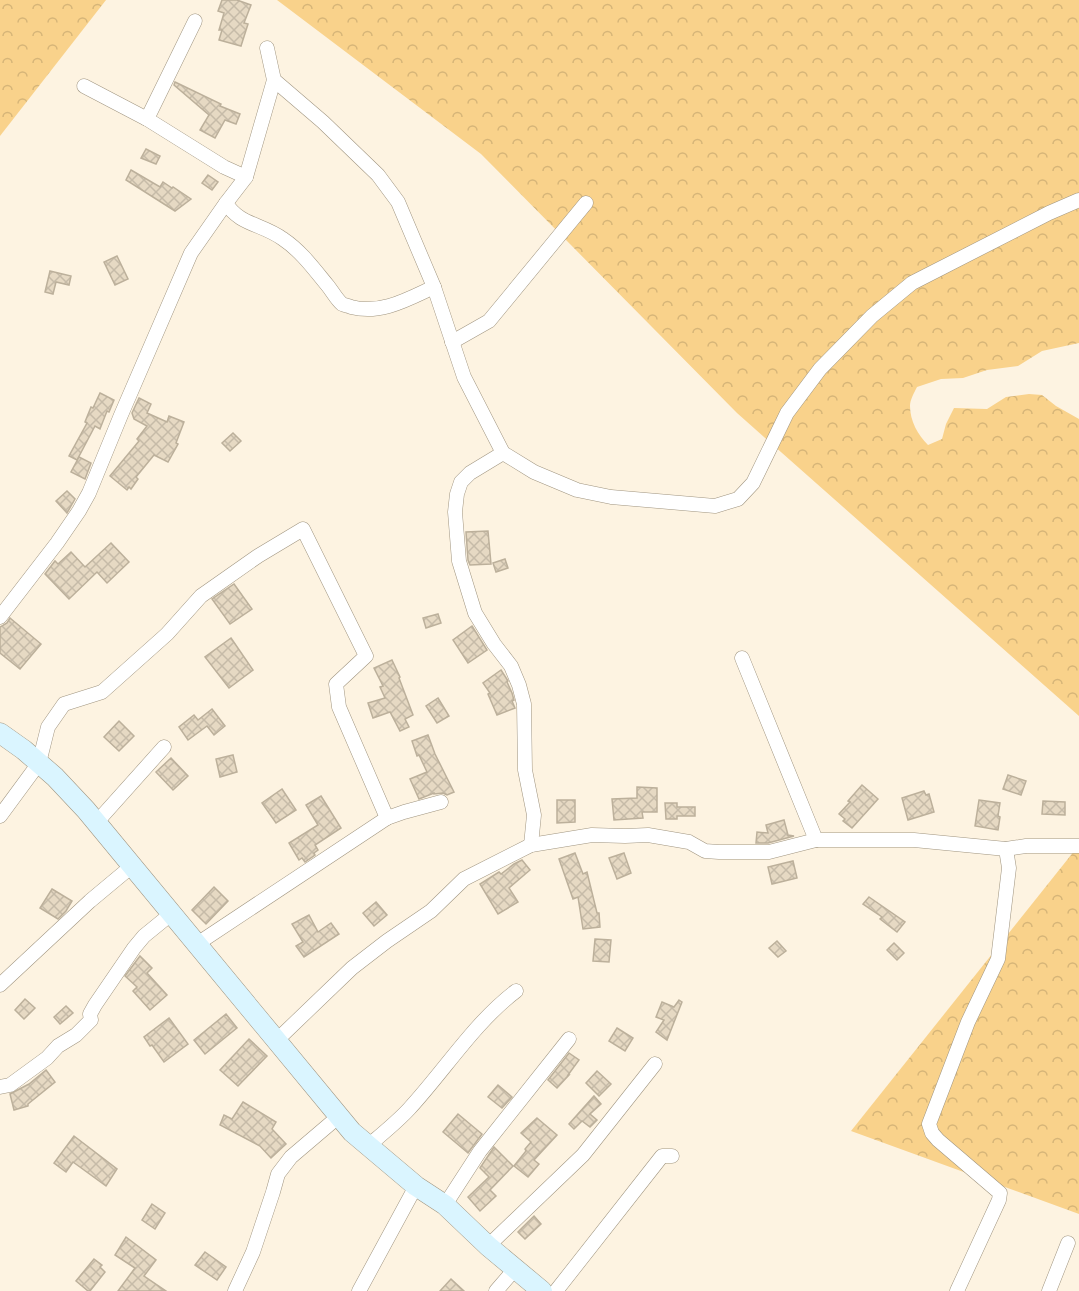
<svg xmlns="http://www.w3.org/2000/svg" width="1079" height="1291" viewBox="0 0 1079 1291" font-family="Karla,sans-serif">
  <style>
    .forest { fill: url(#forest-crowns) }
    .building { fill: url(#building-cross-hatch); stroke: #bcb09b; stroke-width: 1.5 }
    .lines { fill: none; stroke-linecap: round; stroke-linejoin: round }
    .street-casing { stroke: #a09580; stroke-width: 15 }
    .secondary-casing { stroke: #a09580; stroke-width: 21 }
    .street { stroke: #fff; stroke-width: 14 }
    .secondary { stroke: #daf5ff; stroke-width: 20 }
  </style>
  <defs>
    <pattern id="forest-crowns" width="20" height="18" patternUnits="userSpaceOnUse" patternTransform="scale(1.5)"><rect width="20" height="18" fill="#f9d28b"/><path d="M2 6a3 3 0 1 1 6 0M12 15a3 3 0 1 1 6 0" fill="none" stroke="#d6b578"/></pattern>
    <pattern id="building-cross-hatch" width="8" height="8" patternUnits="userSpaceOnUse" patternTransform="scale(1.5)"><rect width="8" height="8" fill="#e6d9c3"/><path d="M0 0l8 8M0 8l8-8" fill="none" stroke="#c6bba8"/></pattern>
  </defs>
  <rect width="100%" height="100%" fill="#fdf3e1"/>
  <g class="forest">
    <path d="M0 0H106L0 136Z"/>
    <path d="M277 0H1079V343L1042 351 1018 366 987 370 963 378 941 379 917 387C914 393 910 400 910 406 910 421 918 435 928 445L942 439 946 424 954 408 987 409 1006 397 1029 394 1042 395 1056 406 1079 419V716L737 413 481 154Z"/>
    <path d="M1079 845V1214L851 1131Z"/>
  </g>
  <g class="building">
    <path d="M222 0H237L251 5 244 23 248 24 241 46 219 40 222 30H219L224 13 218 11Z"/>
    <path d="M175 82 221 104 220 106 240 114 236 124 225 120 215 138 200 130 209 115 174 85Z"/>
    <path d="M146 149 160 156 156 164 141 158Z"/>
    <path d="M131 170 160 187 163 182 172 188 173 187 191 199 175 211 126 180Z"/>
    <path d="M208 175 218 182 212 190 202 183Z"/>
    <path d="M117 256 128 279 115 285 104 262Z"/>
    <path d="M50 271 71 276 69 285 56 282 53 294 45 292Z"/>
    <path d="M100 393 114 400 109 412 107 411 100 429 95 426 77 460 69 456 87 423 85 422 91 407 93 408Z"/>
    <path d="M139 398 151 404 147 413 167 422 169 416 184 422 176 443 178 444 168 462 154 455 136 477 138 479 131 489 129 487 127 490 110 476 139 441 137 439 147 426 134 419 132 413Z"/>
    <path d="M233 433 241 441 230 451 222 443Z"/>
    <path d="M79 457 91 463 85 479 71 472Z"/>
    <path d="M67 491 75 499 67 513 56 501Z"/>
    <path d="M488 531 491 564 470 565 468 560 466 532Z"/>
    <path d="M111 543 129 562 107 583 97 572 69 599 45 574 55 561 58 564 71 552 85 567Z"/>
    <path d="M505 559 508 568 496 572 493 563Z"/>
    <path d="M234 584 252 609 230 624 212 599Z"/>
    <path d="M438 614 441 623 426 628 423 618Z"/>
    <path d="M10 618 41 644 20 669 0 653V627L7 623Z"/>
    <path d="M472 626 487 650 468 663 453 640Z"/>
    <path d="M231 638 253 670 229 688 205 657Z"/>
    <path d="M392 660 400 677 399 678 413 715 405 719 409 727 400 731 390 712 373 718 368 703 385 698 380 687 383 686 374 668Z"/>
    <path d="M501 670 508 681 507 682 512 693 514 700 512 701 515 708 497 715 488 694 490 693 483 683Z"/>
    <path d="M438 698 449 716 437 723 426 706Z"/>
    <path d="M212 709 225 726 214 735 207 726 188 740 179 727 194 715 198 720Z"/>
    <path d="M119 721 134 736 119 751 104 737Z"/>
    <path d="M428 735 435 754 454 792 447 795 443 793 434 794V793L419 799 410 779 427 772 419 755 417 756 412 741Z"/>
    <path d="M233 755 237 772 220 777 216 759Z"/>
    <path d="M171 758 188 776 173 790 156 772Z"/>
    <path d="M1008 775 1026 781 1021 795 1003 789Z"/>
    <path d="M862 785 878 799 852 828 843 821 845 819 839 814 850 802 848 801Z"/>
    <path d="M637 787 657 788V812H642L643 818 614 820 612 799 637 798Z"/>
    <path d="M282 789 296 810 276 823 262 803Z"/>
    <path d="M924 791 926 795 929 794 934 812 908 820 902 798Z"/>
    <path d="M321 796 341 828 315 845 318 850 314 853 315 855 305 862 302 858 299 860 289 843 318 825 306 805Z"/>
    <path d="M557 800H575V822L557 823Z"/>
    <path d="M979 800 1000 803 998 816 1000 817 998 830 975 826Z"/>
    <path d="M1043 801 1065 802V815L1042 814Z"/>
    <path d="M665 803H677V807H695V816H677V819H666Z"/>
    <path d="M784 820 788 835 794 836 768 843H756L757 832 768 833 766 825Z"/>
    <path d="M575 853 583 874 587 872 597 913H599L600 927 583 929 578 897 573 899 559 859Z"/>
    <path d="M624 853 631 873 617 879 609 858Z"/>
    <path d="M522 860 530 870 509 888 518 902 498 914 480 884 499 872 501 874 514 864Z"/>
    <path d="M793 861 797 878 772 884 768 867Z"/>
    <path d="M214 887 228 901 206 924 192 910Z"/>
    <path d="M52 889 72 901 66 911 58 919 40 908Z"/>
    <path d="M869 897 905 922 897 932 880 919 882 917 863 904Z"/>
    <path d="M376 902 387 915 374 926 363 913Z"/>
    <path d="M309 915 318 932 331 923 339 934 304 957 296 946 303 942 292 924Z"/>
    <path d="M595 939 611 940 609 962 593 961Z"/>
    <path d="M777 941 786 951 778 957 769 948Z"/>
    <path d="M894 943 904 953 897 960 887 950Z"/>
    <path d="M140 956 152 968 147 973 167 995 150 1010 133 991 137 987 125 976Z"/>
    <path d="M25 999 35 1008 24 1019 15 1010Z"/>
    <path d="M679 1000 682 1002 667 1040 656 1032 664 1020 656 1017 662 1002 674 1007Z"/>
    <path d="M66 1006 73 1013 60 1024 54 1017Z"/>
    <path d="M226 1014 237 1028 205 1054 194 1040Z"/>
    <path d="M169 1018 188 1044 164 1062 152 1045 150 1046 144 1037Z"/>
    <path d="M617 1028 633 1038 625 1051 609 1041Z"/>
    <path d="M249 1039 267 1056 238 1086 220 1070Z"/>
    <path d="M569 1053 579 1060 568 1075H569L557 1088 548 1080Z"/>
    <path d="M46 1070 55 1082 28 1104V1106L14 1110 10 1094 29 1084Z"/>
    <path d="M597 1071 611 1084 599 1096 586 1083Z"/>
    <path d="M498 1085 512 1097 502 1108 488 1097Z"/>
    <path d="M594 1096 601 1104 590 1114 597 1120 590 1127 582 1121 574 1129 569 1124Z"/>
    <path d="M243 1102 276 1122 272 1129 286 1144 271 1158 260 1146 220 1125 224 1115 232 1119Z"/>
    <path d="M458 1114 482 1134 468 1153 443 1132Z"/>
    <path d="M537 1118 557 1135 534 1160 539 1164 528 1177 514 1166 526 1151 525 1149 531 1142 521 1133Z"/>
    <path d="M74 1136 117 1169 106 1186 73 1162 66 1172 54 1163Z"/>
    <path d="M494 1147 513 1166 490 1190 496 1196 480 1211 468 1197 489 1177 480 1168Z"/>
    <path d="M152 1204 165 1213 155 1229 142 1220Z"/>
    <path d="M534 1216 541 1224 525 1239 518 1232Z"/>
    <path d="M126 1237 156 1260 144 1276 166 1291H118L135 1268 115 1255Z"/>
    <path d="M205 1252 226 1267 217 1280 195 1265Z"/>
    <path d="M94 1259 102 1265 100 1267 105 1272 90 1291H88L76 1281Z"/>
    <path d="M451 1279 464 1291H440Z"/>
  </g>
  <g class="lines">
    <g class="street-casing">
      <g id="street">
        <path d="M267 48 274 80 323 122 378 175 398 202 434 287 464 377 503 453 534 472 577 490 611 497 715 506 738 499 753 483 787 413 820 369 872 316 912 283 1049 213 1079 200"/>
        <path d="M84 86 147 119 224 167 246 177"/>
        <path d="M147 119 195 21"/>
        <path d="M226 203C239 225 263 224 283 239 301 251 314 269 328 286 332 291 337 300 342 304 343 305 350 306 351 307 381 315 408 299 434 287"/>
        <path d="M452 342 489 321 586 203"/>
        <path d="M503 453 470 473 461 482 457 494 455 512 459 561 475 613 494 644 511 666 519 685 524 704 525 770 534 815 531 845"/>
        <path d="M0 617 57 543 79 511 89 493 121 415 191 253 226 203 246 177 274 80"/>
        <path d="M742 658 816 840"/>
        <path d="M0 816 39 763 48 727 64 704 102 692 167 634 201 596 258 556 303 529 366 656 336 684 339 707 387 818"/>
        <path d="M96 823 164 747"/>
        <path d="M197 944 387 818 404 812 441 802"/>
        <path d="M0 985 90 901 132 866"/>
        <path d="M276 1041 352 968 387 941 431 911 464 879 531 845 592 835 625 836 648 835 689 842 705 851 719 852H769L816 840H914L1006 849 1026 846H1079"/>
        <path d="M0 1087 10 1085 47 1058 58 1046 76 1035 91 1020 90 1014 95 1005 134 948 144 936 171 914"/>
        <path d="M368 1146C382 1134 397 1122 409 1109 445 1070 474 1023 516 991"/>
        <path d="M445 1205 480 1151 569 1039"/>
        <path d="M488 1246 583 1155 655 1064"/>
        <path d="M235 1291 253 1252 273 1192 278 1174 291 1157 338 1117"/>
        <path d="M359 1291 416 1186"/>
        <path d="M496 1291 515 1269"/>
        <path d="M556 1291 662 1156H672"/>
        <path d="M957 1291 999 1200 1000 1193 938 1140 932 1133 929 1124 968 1022 998 959 1009 868 1006 849"/>
        <path d="M1049 1291 1068 1243"/>
      </g>
    </g>
    <g class="secondary-casing">
      <path id="secondary" d="M0 733 24 750 55 777 86 810 352 1132 416 1186 445 1205 488 1246 542 1291"/>
    </g>
    <use href="#street" class="street"/>
    <use href="#secondary" class="secondary"/>
  </g>
</svg>
